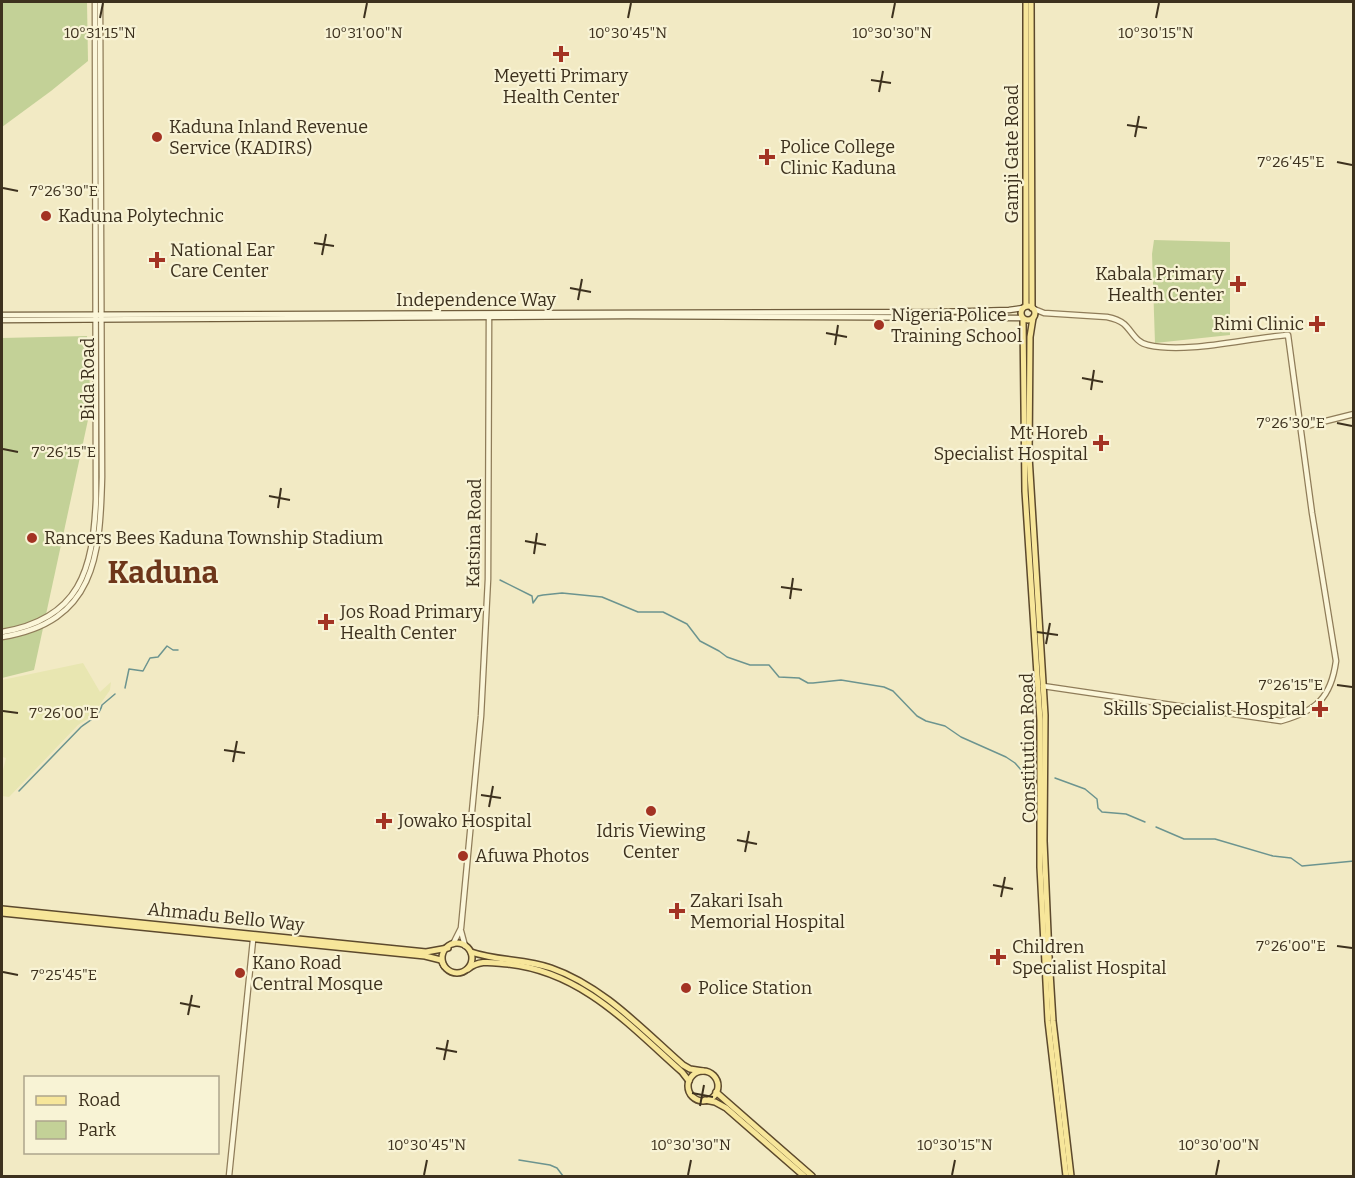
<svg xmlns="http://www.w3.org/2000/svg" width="1355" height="1178" viewBox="0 0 1355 1178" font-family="Bitter,serif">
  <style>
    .farmland { fill: #e8e6b1 }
    .green { fill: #c3d197 }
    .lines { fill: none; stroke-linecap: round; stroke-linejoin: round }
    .stream { stroke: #6c948f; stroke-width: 1.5 }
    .tertiary-casing { stroke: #8f7c59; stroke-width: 7 }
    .secondary-casing { stroke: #705d3c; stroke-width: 7 }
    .primary-casing { stroke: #5c492d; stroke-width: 8 }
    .tertiary { stroke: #fbf6d9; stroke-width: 4.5 }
    .secondary { stroke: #fbf6d9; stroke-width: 4.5 }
    .primary { stroke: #f7e69a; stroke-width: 5 }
    .ticks { fill: none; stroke: #3d311e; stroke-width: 2 }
    .poi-dot { fill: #a33323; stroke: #f8f3d5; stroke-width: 2 }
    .labels { text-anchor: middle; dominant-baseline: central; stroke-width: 4.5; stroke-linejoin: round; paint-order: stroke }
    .poi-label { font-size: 18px; fill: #3d311e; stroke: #f8f3d5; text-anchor: start }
    .street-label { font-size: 18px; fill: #3d311e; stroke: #f8f3d5 }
    .town-label { font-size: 30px; font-weight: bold; fill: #6e361a; stroke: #f8f3d5 }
    .ticks-label { font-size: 15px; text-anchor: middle; fill: #3d311e; stroke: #f8f3d5; stroke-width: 4.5; stroke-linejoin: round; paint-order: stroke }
  </style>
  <rect width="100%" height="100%" fill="#f2eac4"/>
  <path class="farmland" d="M83 663 100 692 111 682 110 690 92 716 78 725 9 797 2 796V774L6 758 2 757V680Z"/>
  <g class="green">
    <path d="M2 2H87L88 61 51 91 2 127Z"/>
    <path d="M1154 240 1230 242V335L1155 343 1152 254Z"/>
    <path d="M87 336 91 406 34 670 2 678V338Z"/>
  </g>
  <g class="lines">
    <g class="stream">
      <path d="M500 580 532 596 533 603 538 596 543 595 562 593 602 597 638 612H663L687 624 700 641 719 651 727 657 750 665H769L779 677 799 678 808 683H813L841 680 884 687 893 691 917 716 926 721 945 726 961 737 1006 757 1015 763 1022 771 1034 773"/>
      <path d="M125 688 129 669 143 671 150 658 158 657 167 646 173 650H178"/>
      <path d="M1055 778 1085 789 1097 799 1098 808 1102 812 1126 814 1145 822"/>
      <path d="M19 791 81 727C89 721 100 715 102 705L115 694"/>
      <path d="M1156 827 1184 839H1215L1273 856 1291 858 1302 866 1354 861"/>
      <path d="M519 1160 550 1165 557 1168 563 1176"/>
    </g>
    <g class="tertiary-casing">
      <g id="tertiary">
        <path d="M1034 309 1044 313 1107 317C1112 318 1119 320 1124 324 1132 331 1136 343 1148 345 1187 354 1246 338 1288 335L1312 513 1336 661C1331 698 1316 711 1281 721L1043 686"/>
        <path d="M1302 427 1354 414"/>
        <path d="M2 632C80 619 93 570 96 499L95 2"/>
        <path d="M2 637C95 622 100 557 102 477L100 2"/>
        <path d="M461 931 465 946"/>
        <path d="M453 944 461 928 481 716 488 579 489 318"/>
        <path d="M229 1176 253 940"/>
      </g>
    </g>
    <g class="secondary-casing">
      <g id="secondary">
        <path d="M2 315 936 312 1009 310 1023 308"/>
        <path d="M2 320 628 316 1022 318"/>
      </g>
    </g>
    <g class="primary-casing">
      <g id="primary">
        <path d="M1031 2 1032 308"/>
        <circle cx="1028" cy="313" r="7"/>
        <path d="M1026 306V2"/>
        <path d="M1033 318 1030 337 1029 456 1045 715 1044 841 1049 956 1053 1021 1071 1176"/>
        <path d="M1023 319 1025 491 1040 720V867L1048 1021 1066 1176"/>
        <path d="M2 909 426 952 448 948"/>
        <path d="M2 913 425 956 441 960 444 966"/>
        <circle cx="457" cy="958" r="15"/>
        <path d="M471 952C497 961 525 959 551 968 603 986 643 1030 683 1065L690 1069 703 1071"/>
        <path d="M468 969C480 959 493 963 508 964 582 972 629 1025 682 1072L689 1081"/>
        <circle cx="703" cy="1086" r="15"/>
        <path d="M716 1092 812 1176"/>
        <path d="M705 1100 715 1102 726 1108 804 1176"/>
      </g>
    </g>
    <use href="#tertiary" class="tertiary"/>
    <use href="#secondary" class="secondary"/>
    <use href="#primary" class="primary"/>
  </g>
  <path class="ticks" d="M100 18 103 3M364 18 367 3M628 18 631 3M892 18 895 3M1156 18 1159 3M871 80 891 83M879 92 883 71M1127 125 1147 128M1135 137 1139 116M1337 162 1352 165M3 188 18 191M314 243 334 246M322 255 326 234M570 288 591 292M578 300 582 279M826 333 847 337M835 345 838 325M1082 378 1103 382M1091 390 1094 370M1337 423 1352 426M3 449 18 452M269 496 290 500M278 508 281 488M525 541 546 545M534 554 537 533M781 587 802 590M790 599 793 578M1037 632 1058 635M1046 644 1050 623M1337 685 1352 687M3 711 18 713M224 750 245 753M233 762 237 741M481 795 501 798M489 807 493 786M737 840 757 844M745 852 749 831M993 885 1013 889M1001 897 1005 877M1337 946 1352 948M3 972 18 975M180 1003 200 1007M188 1015 192 995M436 1048 457 1052M444 1060 448 1040M692 1093 713 1097M700 1106 704 1085M424 1175 427 1160M688 1175 691 1160M952 1175 955 1160M1216 1175 1219 1160"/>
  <g class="poi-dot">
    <path d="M558 45h6v6h6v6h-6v6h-6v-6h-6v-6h6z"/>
    <circle cx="157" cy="137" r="6"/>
    <path d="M764 148h6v6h6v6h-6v6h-6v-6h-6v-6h6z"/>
    <circle cx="46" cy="216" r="6"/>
    <path d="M154 251h6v6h6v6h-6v6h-6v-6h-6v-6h6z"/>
    <path d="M1235 275h6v6h6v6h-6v6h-6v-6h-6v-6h6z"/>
    <path d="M1314 315h6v6h6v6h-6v6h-6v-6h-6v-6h6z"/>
    <circle cx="879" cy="325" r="6"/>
    <path d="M1098 434h6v6h6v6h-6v6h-6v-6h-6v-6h6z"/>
    <circle cx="32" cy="538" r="6"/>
    <path d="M323 613h6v6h6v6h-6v6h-6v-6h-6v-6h6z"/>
    <path d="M1317 700h6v6h6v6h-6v6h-6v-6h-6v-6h6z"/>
    <circle cx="651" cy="811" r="6"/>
    <path d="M381 812h6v6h6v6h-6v6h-6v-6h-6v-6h6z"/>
    <circle cx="463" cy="856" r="6"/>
    <path d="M674 902h6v6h6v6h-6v6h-6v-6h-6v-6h6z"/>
    <path d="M995 948h6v6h6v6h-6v6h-6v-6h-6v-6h6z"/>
    <circle cx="240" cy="973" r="6"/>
    <circle cx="686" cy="988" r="6"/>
  </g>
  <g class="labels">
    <g class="poi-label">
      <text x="561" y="76" text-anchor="middle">Meyetti Primary<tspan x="561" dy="21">Health Center</tspan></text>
      <text x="169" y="127">Kaduna Inland Revenue<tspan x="169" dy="21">Service (KADIRS)</tspan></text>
      <text x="780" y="147">Police College<tspan x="780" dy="21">Clinic Kaduna</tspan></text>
      <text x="58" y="216">Kaduna Polytechnic</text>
      <text x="170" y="250">National Ear<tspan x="170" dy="21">Care Center</tspan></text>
      <text x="1224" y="274" text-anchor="end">Kabala Primary<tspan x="1224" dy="21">Health Center</tspan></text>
      <text x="891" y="315">Nigeria Police<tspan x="891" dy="21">Training School</tspan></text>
      <text x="1304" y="324" text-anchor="end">Rimi Clinic</text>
      <text x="1088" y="433" text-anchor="end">Mt Horeb<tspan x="1088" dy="21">Specialist Hospital</tspan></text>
      <text x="44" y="538">Rancers Bees Kaduna Township Stadium</text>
      <text x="340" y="612">Jos Road Primary<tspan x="340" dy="21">Health Center</tspan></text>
      <text x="1306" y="709" text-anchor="end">Skills Specialist Hospital</text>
      <text x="398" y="821">Jowako Hospital</text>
      <text x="651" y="831" text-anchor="middle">Idris Viewing<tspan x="651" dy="21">Center</tspan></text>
      <text x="475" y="856">Afuwa Photos</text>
      <text x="690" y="901">Zakari Isah<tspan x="690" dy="21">Memorial Hospital</tspan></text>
      <text x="1012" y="947">Children<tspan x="1012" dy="21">Specialist Hospital</tspan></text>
      <text x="252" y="963">Kano Road<tspan x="252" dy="21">Central Mosque</tspan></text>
      <text x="698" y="988">Police Station</text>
    </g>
    <g class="street-label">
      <text transform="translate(1012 154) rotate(-90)">Gamji Gate Road</text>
      <text x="476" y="300">Independence Way</text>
      <text transform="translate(88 379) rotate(-90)">Bida Road</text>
      <text transform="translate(474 533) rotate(-89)">Katsina Road</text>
      <text transform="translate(1028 748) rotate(-91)">Constitution Road</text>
      <text transform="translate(226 917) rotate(6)">Ahmadu Bello Way</text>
    </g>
    <g class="town-label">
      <text x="163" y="573">Kaduna</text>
    </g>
  </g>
  <g class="ticks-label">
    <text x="100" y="38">10°31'15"N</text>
    <text x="364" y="38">10°31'00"N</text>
    <text x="628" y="38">10°30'45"N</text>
    <text x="892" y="38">10°30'30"N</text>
    <text x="1156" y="38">10°30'15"N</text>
    <text x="1291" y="167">7°26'45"E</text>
    <text x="64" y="196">7°26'30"E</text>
    <text x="1291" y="428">7°26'30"E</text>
    <text x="64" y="457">7°26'15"E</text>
    <text x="1291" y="690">7°26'15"E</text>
    <text x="64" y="718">7°26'00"E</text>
    <text x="1291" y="951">7°26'00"E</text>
    <text x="64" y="980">7°25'45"E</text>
    <text x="427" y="1150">10°30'45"N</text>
    <text x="691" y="1150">10°30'30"N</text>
    <text x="955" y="1150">10°30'15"N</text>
    <text x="1219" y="1150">10°30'00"N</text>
  </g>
  <rect width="1355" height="1178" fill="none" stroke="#3d311e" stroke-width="6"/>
  <rect x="24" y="1076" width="195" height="78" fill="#f8f3d5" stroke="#ada58c" stroke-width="1.5"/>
  <rect x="36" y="1096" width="30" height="9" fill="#f7e69a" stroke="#ada58c" stroke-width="1.5"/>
  <text x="78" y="1106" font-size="18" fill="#3d311e">Road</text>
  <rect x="36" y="1121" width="30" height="18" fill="#c3d197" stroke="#ada58c" stroke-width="1.5"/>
  <text x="78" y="1136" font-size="18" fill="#3d311e">Park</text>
</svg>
